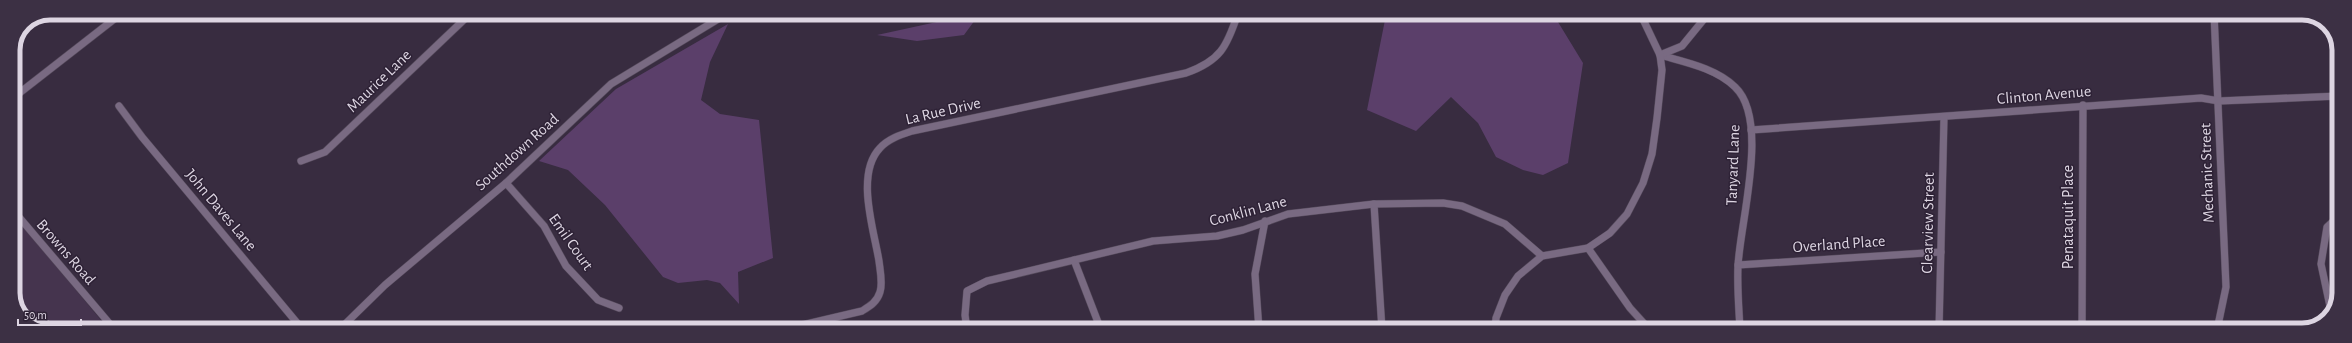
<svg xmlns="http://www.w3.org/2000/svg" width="2352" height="343" viewBox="0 0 2352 343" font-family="'Alegreya Sans',sans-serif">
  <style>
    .built { fill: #45344e }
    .green { fill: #5b3f6a }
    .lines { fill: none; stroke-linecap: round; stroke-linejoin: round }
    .street-casing { stroke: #554a5b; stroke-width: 8 }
    .street { stroke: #796a82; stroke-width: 7 }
    .labels { text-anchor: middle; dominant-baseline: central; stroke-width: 3; stroke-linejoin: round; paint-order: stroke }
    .street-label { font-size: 16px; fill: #ddd5e2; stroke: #2e2236 }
    .rim { fill: none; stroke: #ddd5e2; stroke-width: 5 }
  </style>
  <rect width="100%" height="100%" fill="#382c40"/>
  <path class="built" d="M13 214 109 330H46L24 319 13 297Z"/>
  <g class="green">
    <path d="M978 13H995L975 20 964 35 917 41 877 35Z"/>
    <path d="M1401 13H1566L1558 22 1583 63 1568 163 1543 175 1523 170 1496 157 1478 123 1451 97 1416 131 1367 110 1386 15Z"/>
    <path d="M728 24 710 62 701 100 720 114 759 120 773 258 738 272 739 304 720 283 707 280 678 283 663 277 605 205 568 170 539 161 616 89Z"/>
  </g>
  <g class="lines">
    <g class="street-casing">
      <g id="street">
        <path d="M273 13 293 17 299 13"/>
        <path d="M2214 13 2226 287 2217 330"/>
        <path d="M1660 55C1684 62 1716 68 1735 87 1770 120 1740 222 1738 266 1737 288 1739 309 1740 330"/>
        <path d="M1660 55 1682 46 1709 13"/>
        <path d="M13 98 122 13"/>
        <path d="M119 106 142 137 303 330"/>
        <path d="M1751 130 2201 98 2219 101 2339 96"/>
        <path d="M301 161 325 152 471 13"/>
        <path d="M506 183 544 226 566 266 598 300 619 308"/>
        <path d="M1374 204 1382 330"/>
        <path d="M13 210 115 330"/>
        <path d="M1588 248 1630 308 1650 330"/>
        <path d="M1074 260 1101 330"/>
        <path d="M1738 265 1941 252"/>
        <path d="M2331 311 2321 264 2327 227 2339 216"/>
        <path d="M339 330 385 285 506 183 611 84 728 13"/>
        <path d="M781 330 862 311C870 306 877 302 880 292 883 283 880 270 879 261 874 230 855 174 880 148 888 139 900 135 912 131L1186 73C1220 61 1227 47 1238 13"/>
        <path d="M967 330 965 315 967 291 987 281 1153 241 1217 236 1243 230 1288 214 1374 204 1443 203 1462 206 1505 224 1542 256"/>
        <path d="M1259 330 1255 274 1265 221"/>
        <path d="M1495 330 1496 318 1505 295 1518 276 1542 256 1588 248 1610 233 1627 214 1643 183 1652 154 1657 118 1662 70 1660 55 1640 13"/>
        <path d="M1939 330 1944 117"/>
        <path d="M2082 330 2083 105"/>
      </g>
    </g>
    <use href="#street" class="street"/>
  </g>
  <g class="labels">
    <g class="street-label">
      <text transform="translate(379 81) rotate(-44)">Maurice Lane</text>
      <text transform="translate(2044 95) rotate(-5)">Clinton Avenue</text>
      <text transform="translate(943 111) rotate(-13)">La Rue Drive</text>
      <text transform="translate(517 152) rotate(-42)">Southdown Road</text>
      <text transform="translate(1733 165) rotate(-88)">Tanyard Lane</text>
      <text transform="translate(2207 173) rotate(-92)">Mechanic Street</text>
      <text transform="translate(221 210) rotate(50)">John Daves Lane</text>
      <text transform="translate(1248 211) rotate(-15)">Conklin Lane</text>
      <text transform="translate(2068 217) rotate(-90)">Penataquit Place</text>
      <text transform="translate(1928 223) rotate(-89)">Clearview Street</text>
      <text transform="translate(571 242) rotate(55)">Emil Court</text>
      <text transform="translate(1839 244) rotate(-4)">Overland Place</text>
      <text transform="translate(66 252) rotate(49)">Browns Road</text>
    </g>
  </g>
  <path d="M0 0H2352V343H0ZM50 20H2302A30 30 0 0 1 2332 50V293A30 30 0 0 1 2302 323H50A30 30 0 0 1 20 293V50A30 30 0 0 1 50 20Z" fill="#3c3044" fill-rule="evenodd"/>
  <path class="rim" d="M50 20H2302A30 30 0 0 1 2332 50V293A30 30 0 0 1 2302 323H50A30 30 0 0 1 20 293V50A30 30 0 0 1 50 20Z"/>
  <path d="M18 319v6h63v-6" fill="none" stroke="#ddd5e2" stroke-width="2"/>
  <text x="24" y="319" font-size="12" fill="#ddd5e2" stroke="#2e2236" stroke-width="3" paint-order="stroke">50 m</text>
</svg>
